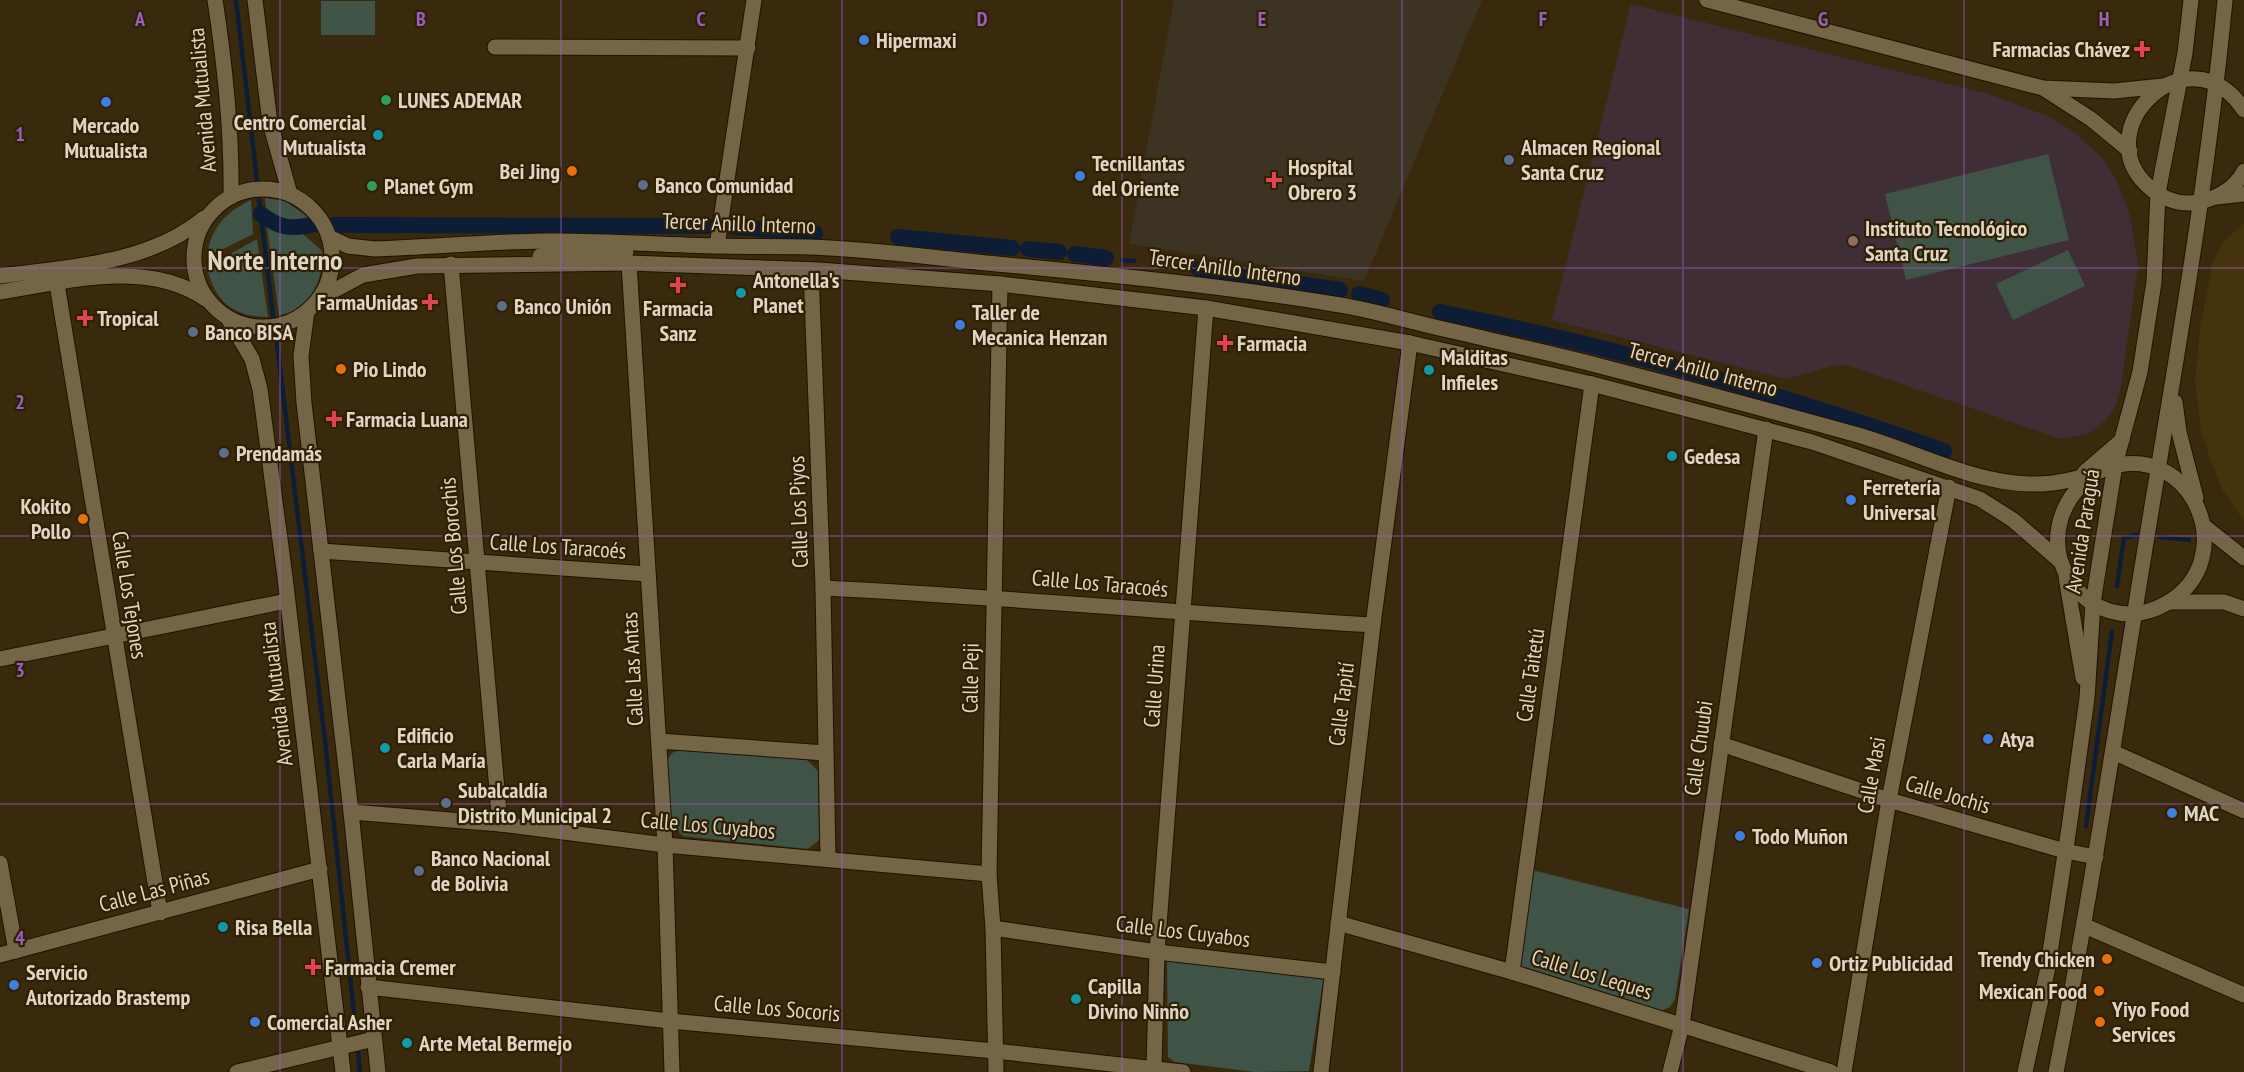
<svg xmlns="http://www.w3.org/2000/svg" width="2244" height="1072" viewBox="0 0 2244 1072" font-family="'PT Sans Narrow',sans-serif">
  <style>
    .built { fill: #45330d }
    .education { fill: #402e37 }
    .medical { fill: #3d3323 }
    .green { fill: #3f5347 }
    .lines { fill: none; stroke-linecap: round; stroke-linejoin: round }
    .stream { stroke: #0c1d35; stroke-width: 4.5 }
    .canal { stroke: #0c1d35; stroke-width: 16 }
    .minor-casing { stroke: #201200; stroke-width: 17 }
    .tertiary-casing { stroke: #201200; stroke-width: 17 }
    .secondary-casing { stroke: #201200; stroke-width: 17 }
    .minor { stroke: #756547; stroke-width: 15 }
    .tertiary { stroke: #756547; stroke-width: 15 }
    .secondary { stroke: #756547; stroke-width: 15 }
    .grid { fill: none; stroke: #995fc1; stroke-width: 1.5; stroke-opacity: 0.55 }
    .shop-dot { fill: #3f7fe0; stroke: #2f2004; stroke-width: 2 }
    .health-dot { fill: #e0444e; stroke: #2f2004; stroke-width: 2 }
    .leisure-dot { fill: #2e9e5b; stroke: #2f2004; stroke-width: 2 }
    .culture-dot { fill: #0f9aa8; stroke: #2f2004; stroke-width: 2 }
    .service-dot { fill: #5c6f8a; stroke: #2f2004; stroke-width: 2 }
    .food-dot { fill: #e8710a; stroke: #2f2004; stroke-width: 2 }
    .education-dot { fill: #8d6e63; stroke: #2f2004; stroke-width: 2 }
    .labels { text-anchor: middle; dominant-baseline: central; stroke-width: 4.5; stroke-linejoin: round; paint-order: stroke }
    .poi-label { font-size: 22px; font-weight: bold; fill: #dfd5c5; stroke: #2f2004; text-anchor: start }
    .street-label { font-size: 22px; fill: #dfd5c5; stroke: #2f2004 }
    .district-label { font-size: 28px; font-weight: bold; fill: #dfd5c5; stroke: #2f2004 }
    .grid-label { font-size: 20px; text-anchor: middle; font-weight: bold; fill: #995fc1; stroke: #2f2004; stroke-width: 4.5; stroke-linejoin: round; paint-order: stroke }
  </style>
  <rect width="100%" height="100%" fill="#392a0d"/>
  <path class="built" d="M2244 223V521L2222 489 2210 459 2201 431 2195 382 2200 329 2212 265 2222 243Z"/>
  <path class="education" d="M1631 4 1985 93 2050 117 2074 132 2104 160 2118 183 2130 216 2138 266 2120 391 2116 405 2106 420 2088 434 2061 439 1847 365H1834L1787 379 1552 320Z"/>
  <path class="medical" d="M1174 0H1482L1364 281 1129 244Z"/>
  <g class="green">
    <rect x="321" y="1" width="54" height="34"/>
    <path d="M2048 154 2069 240 1906 280 1885 194Z"/>
    <path d="M265 198 285 201 312 220C294 222 281 225 266 212Z"/>
    <path d="M251 200 253 234 207 257C210 228 226 212 251 200Z"/>
    <path d="M266 221 276 231 302 233 322 251C324 279 311 311 279 315Z"/>
    <path d="M257 239 268 317C233 317 214 301 207 267Z"/>
    <path d="M2068 250 2085 286 2013 320 1996 284Z"/>
    <path d="M679 750 807 760 818 771 819 840 808 849 683 836 672 824 667 760 672 753Z"/>
    <path d="M1532 870 1689 909 1675 999 1670 1007 1661 1011 1529 972 1521 966 1520 958Z"/>
    <path d="M1167 958 1324 975 1309 1071 1254 1072 1175 1062 1168 1057Z"/>
  </g>
  <g class="lines">
    <g class="stream">
      <path d="M236 0 257 180"/>
      <path d="M259 199 273 316"/>
      <path d="M1122 260 1134 261"/>
      <path d="M276 335 325 741 355 1023"/>
      <path d="M2160 537 2189 540"/>
      <path d="M2117 586 2124 538 2137 535"/>
      <path d="M2086 826 2112 631"/>
      <path d="M358 1052 360 1072"/>
    </g>
    <g class="canal">
      <path d="M261 214C279 228 291 230 314 224"/>
      <path d="M333 225 707 226"/>
      <path d="M733 227 815 233"/>
      <path d="M898 237 1012 248"/>
      <path d="M1028 249 1059 252"/>
      <path d="M1075 254 1106 258"/>
      <path d="M1199 269 1340 290"/>
      <path d="M1359 294 1382 300"/>
      <path d="M1440 312C1611 346 1780 393 1944 451"/>
    </g>
    <g class="minor-casing">
      <g id="minor">
        <path d="M495 47 748 48"/>
        <path d="M717 246 754 0"/>
        <path d="M629 263 665 845 672 1072"/>
        <path d="M451 264 500 824"/>
        <path d="M811 270 823 588 828 858"/>
        <path d="M57 284 160 913"/>
        <path d="M321 551 648 574"/>
        <path d="M823 588C1007 597 1190 614 1373 625"/>
        <path d="M0 659 287 601"/>
        <path d="M659 741 826 753"/>
        <path d="M1721 744 1889 800 2065 851 2096 857"/>
        <path d="M2113 752 2244 811"/>
        <path d="M351 812 500 824 665 845 989 874"/>
        <path d="M0 863 16 951"/>
        <path d="M1338 923 1512 972 1831 1072"/>
        <path d="M2085 926 2244 995"/>
        <path d="M993 928 1157 952 1333 972"/>
        <path d="M0 955 320 869"/>
        <path d="M1512 972 1592 384"/>
        <path d="M368 987 670 1021 995 1051 1183 1072"/>
        <path d="M1154 1068 1157 952 1206 308"/>
        <path d="M237 1072 374 1039"/>
        <path d="M996 1072 993 928 989 874 1000 284"/>
        <path d="M1321 1072 1373 625 1410 343"/>
        <path d="M1670 1072 1682 1025 1766 429"/>
        <path d="M1844 1072 1889 800 1949 487"/>
      </g>
    </g>
    <g class="tertiary-casing">
      <g id="tertiary">
        <path d="M1707 0 2043 88 2114 91 2163 86"/>
        <path d="M2043 88 2091 119 2130 151"/>
        <path d="M2217 197 2244 194"/>
      </g>
    </g>
    <g class="secondary-casing">
      <g id="secondary">
        <path d="M215 0C225 65 232 131 231 197"/>
        <path d="M255 0 270 123 290 194"/>
        <path d="M2244 110C2189 27 2084 130 2149 187 2160 197 2176 204 2191 203 2212 201 2234 191 2244 171"/>
        <circle cx="263" cy="258" r="69"/>
        <path d="M329 237 348 246 375 249C431 247 486 242 542 241 601 240 660 245 720 246 750 247 779 246 809 247 872 249 935 258 997 264 1112 275 1226 286 1340 305 1376 311 1412 322 1448 330 1499 342 1550 353 1600 366 1686 388 1772 411 1858 435 1914 451 1970 482 2029 484 2053 485 2082 478 2105 469 2191 437 2244 558 2167 603 2088 649 2009 537 2095 473"/>
        <path d="M540 256 563 252H626"/>
        <path d="M0 276C70 267 148 264 204 218"/>
        <path d="M0 292C66 282 148 258 207 300"/>
        <path d="M320 298 363 275 417 266 629 263 819 270 1000 284 1206 308 1410 343 1592 384 1812 442 1980 499 2013 520 2059 560"/>
        <path d="M307 311 301 356 304 403 351 812 378 1072"/>
        <path d="M228 318 252 359 260 389 285 577 343 1072"/>
        <path d="M2175 402 2179 432 2196 498"/>
        <path d="M2085 472 2122 440"/>
        <path d="M2204 526 2244 558"/>
        <path d="M2066 577 2083 678"/>
        <path d="M2169 602H2224L2244 609"/>
        <path d="M2025 1072 2047 972 2069 828 2087 698 2093 603 2115 465 2140 372 2154 282 2158 193 2185 53 2191 0"/>
        <path d="M2056 1072C2096 872 2124 671 2158 470 2184 313 2210 158 2225 0"/>
      </g>
    </g>
    <use href="#minor" class="minor"/>
    <use href="#tertiary" class="tertiary"/>
    <use href="#secondary" class="secondary"/>
  </g>
  <path class="grid" d="M280 0V1072M561 0V1072M842 0V1072M1122 0V1072M1402 0V1072M1683 0V1072M1964 0V1072M0 268H2244M0 536H2244M0 804H2244"/>
  <g class="shop-dot">
    <circle cx="864" cy="40" r="6"/>
    <circle cx="106" cy="102" r="6"/>
    <circle cx="1080" cy="176" r="6"/>
    <circle cx="960" cy="325" r="6"/>
    <circle cx="1851" cy="500" r="6"/>
    <circle cx="1988" cy="739" r="6"/>
    <circle cx="2172" cy="813" r="6"/>
    <circle cx="1740" cy="836" r="6"/>
    <circle cx="1817" cy="963" r="6"/>
    <circle cx="14" cy="985" r="6"/>
    <circle cx="255" cy="1022" r="6"/>
  </g>
  <g class="health-dot">
    <path d="M2139 40h6v6h6v6h-6v6h-6v-6h-6v-6h6z"/>
    <path d="M1271 171h6v6h6v6h-6v6h-6v-6h-6v-6h6z"/>
    <path d="M675 276h6v6h6v6h-6v6h-6v-6h-6v-6h6z"/>
    <path d="M427 293h6v6h6v6h-6v6h-6v-6h-6v-6h6z"/>
    <path d="M82 309h6v6h6v6h-6v6h-6v-6h-6v-6h6z"/>
    <path d="M1222 334h6v6h6v6h-6v6h-6v-6h-6v-6h6z"/>
    <path d="M331 410h6v6h6v6h-6v6h-6v-6h-6v-6h6z"/>
    <path d="M310 958h6v6h6v6h-6v6h-6v-6h-6v-6h6z"/>
  </g>
  <g class="leisure-dot">
    <circle cx="386" cy="100" r="6"/>
    <circle cx="372" cy="186" r="6"/>
  </g>
  <g class="culture-dot">
    <circle cx="378" cy="135" r="6"/>
    <circle cx="741" cy="293" r="6"/>
    <circle cx="1429" cy="370" r="6"/>
    <circle cx="1672" cy="456" r="6"/>
    <circle cx="385" cy="748" r="6"/>
    <circle cx="223" cy="927" r="6"/>
    <circle cx="1076" cy="999" r="6"/>
    <circle cx="407" cy="1043" r="6"/>
  </g>
  <g class="service-dot">
    <circle cx="1509" cy="160" r="6"/>
    <circle cx="643" cy="185" r="6"/>
    <circle cx="502" cy="306" r="6"/>
    <circle cx="193" cy="332" r="6"/>
    <circle cx="224" cy="453" r="6"/>
    <circle cx="446" cy="803" r="6"/>
    <circle cx="419" cy="871" r="6"/>
  </g>
  <g class="food-dot">
    <circle cx="572" cy="171" r="6"/>
    <circle cx="341" cy="369" r="6"/>
    <circle cx="83" cy="519" r="6"/>
    <circle cx="2107" cy="959" r="6"/>
    <circle cx="2099" cy="991" r="6"/>
    <circle cx="2100" cy="1022" r="6"/>
  </g>
  <circle class="education-dot" cx="1853" cy="241" r="6"/>
  <g class="labels">
    <g class="poi-label">
      <text x="876" y="40">Hipermaxi</text>
      <text x="2130" y="49" text-anchor="end">Farmacias Chávez</text>
      <text x="398" y="100">LUNES ADEMAR</text>
      <text x="366" y="122" text-anchor="end">Centro Comercial<tspan x="366" dy="25">Mutualista</tspan></text>
      <text x="106" y="125" text-anchor="middle">Mercado<tspan x="106" dy="25">Mutualista</tspan></text>
      <text x="1521" y="147">Almacen Regional<tspan x="1521" dy="25">Santa Cruz</tspan></text>
      <text x="1092" y="163">Tecnillantas<tspan x="1092" dy="25">del Oriente</tspan></text>
      <text x="1288" y="167">Hospital<tspan x="1288" dy="25">Obrero 3</tspan></text>
      <text x="560" y="171" text-anchor="end">Bei Jing</text>
      <text x="655" y="185">Banco Comunidad</text>
      <text x="384" y="186">Planet Gym</text>
      <text x="1865" y="228">Instituto Tecnológico<tspan x="1865" dy="25">Santa Cruz</tspan></text>
      <text x="753" y="280">Antonella's<tspan x="753" dy="25">Planet</tspan></text>
      <text x="418" y="302" text-anchor="end">FarmaUnidas</text>
      <text x="514" y="306">Banco Unión</text>
      <text x="678" y="308" text-anchor="middle">Farmacia<tspan x="678" dy="25">Sanz</tspan></text>
      <text x="972" y="312">Taller de<tspan x="972" dy="25">Mecanica Henzan</tspan></text>
      <text x="97" y="318">Tropical</text>
      <text x="205" y="332">Banco BISA</text>
      <text x="1237" y="343">Farmacia</text>
      <text x="1441" y="357">Malditas<tspan x="1441" dy="25">Infieles</tspan></text>
      <text x="353" y="369">Pio Lindo</text>
      <text x="346" y="419">Farmacia Luana</text>
      <text x="236" y="453">Prendamás</text>
      <text x="1684" y="456">Gedesa</text>
      <text x="1863" y="487">Ferretería<tspan x="1863" dy="25">Universal</tspan></text>
      <text x="71" y="506" text-anchor="end">Kokito<tspan x="71" dy="25">Pollo</tspan></text>
      <text x="397" y="735">Edificio<tspan x="397" dy="25">Carla María</tspan></text>
      <text x="2000" y="739">Atya</text>
      <text x="458" y="790">Subalcaldía<tspan x="458" dy="25">Distrito Municipal 2</tspan></text>
      <text x="2184" y="813">MAC</text>
      <text x="1752" y="836">Todo Muñon</text>
      <text x="431" y="858">Banco Nacional<tspan x="431" dy="25">de Bolivia</tspan></text>
      <text x="235" y="927">Risa Bella</text>
      <text x="2095" y="959" text-anchor="end">Trendy Chicken</text>
      <text x="1829" y="963">Ortiz Publicidad</text>
      <text x="325" y="967">Farmacia Cremer</text>
      <text x="26" y="972">Servicio<tspan x="26" dy="25">Autorizado Brastemp</tspan></text>
      <text x="1088" y="986">Capilla<tspan x="1088" dy="25">Divino Ninño</tspan></text>
      <text x="2087" y="991" text-anchor="end">Mexican Food</text>
      <text x="2112" y="1009">Yiyo Food<tspan x="2112" dy="25">Services</tspan></text>
      <text x="267" y="1022">Comercial Asher</text>
      <text x="419" y="1043">Arte Metal Bermejo</text>
    </g>
    <g class="street-label">
      <text transform="translate(202 100) rotate(-95)">Avenida Mutualista</text>
      <text transform="translate(739 223) rotate(2)">Tercer Anillo Interno</text>
      <text transform="translate(1225 267) rotate(8)">Tercer Anillo Interno</text>
      <text transform="translate(1703 369) rotate(15)">Tercer Anillo Interno</text>
      <text transform="translate(798 512) rotate(-92)">Calle Los Piyos</text>
      <text transform="translate(2082 531) rotate(-81)">Avenida Paraguá</text>
      <text transform="translate(453 546) rotate(-95)">Calle Los Borochis</text>
      <text transform="translate(558 546) rotate(4)">Calle Los Taracoés</text>
      <text transform="translate(1100 583) rotate(5)">Calle Los Taracoés</text>
      <text transform="translate(130 595) rotate(81)">Calle Los Tejones</text>
      <text transform="translate(632 669) rotate(-93)">Calle Las Antas</text>
      <text transform="translate(1530 675) rotate(-82)">Calle Taitetú</text>
      <text transform="translate(970 678) rotate(-89)">Calle Peji</text>
      <text transform="translate(1154 686) rotate(-86)">Calle Urina</text>
      <text transform="translate(276 694) rotate(-97)">Avenida Mutualista</text>
      <text transform="translate(1341 704) rotate(-83)">Calle Tapití</text>
      <text transform="translate(1698 748) rotate(-82)">Calle Chuubi</text>
      <text transform="translate(1871 775) rotate(-80)">Calle Masi</text>
      <text transform="translate(1948 794) rotate(16)">Calle Jochis</text>
      <text transform="translate(708 825) rotate(5)">Calle Los Cuyabos</text>
      <text transform="translate(154 890) rotate(-15)">Calle Las Piñas</text>
      <text transform="translate(1183 931) rotate(7)">Calle Los Cuyabos</text>
      <text transform="translate(1592 974) rotate(17)">Calle Los Leques</text>
      <text transform="translate(777 1008) rotate(5)">Calle Los Socoris</text>
    </g>
    <g class="district-label">
      <text x="275" y="259">Norte Interno</text>
    </g>
  </g>
  <g class="grid-label">
    <text x="140" y="26">A</text>
    <text x="421" y="26">B</text>
    <text x="701" y="26">C</text>
    <text x="982" y="26">D</text>
    <text x="1262" y="26">E</text>
    <text x="1543" y="26">F</text>
    <text x="1823" y="26">G</text>
    <text x="2104" y="26">H</text>
    <text x="20" y="141">1</text>
    <text x="20" y="409">2</text>
    <text x="20" y="677">3</text>
    <text x="20" y="945">4</text>
  </g>
</svg>
